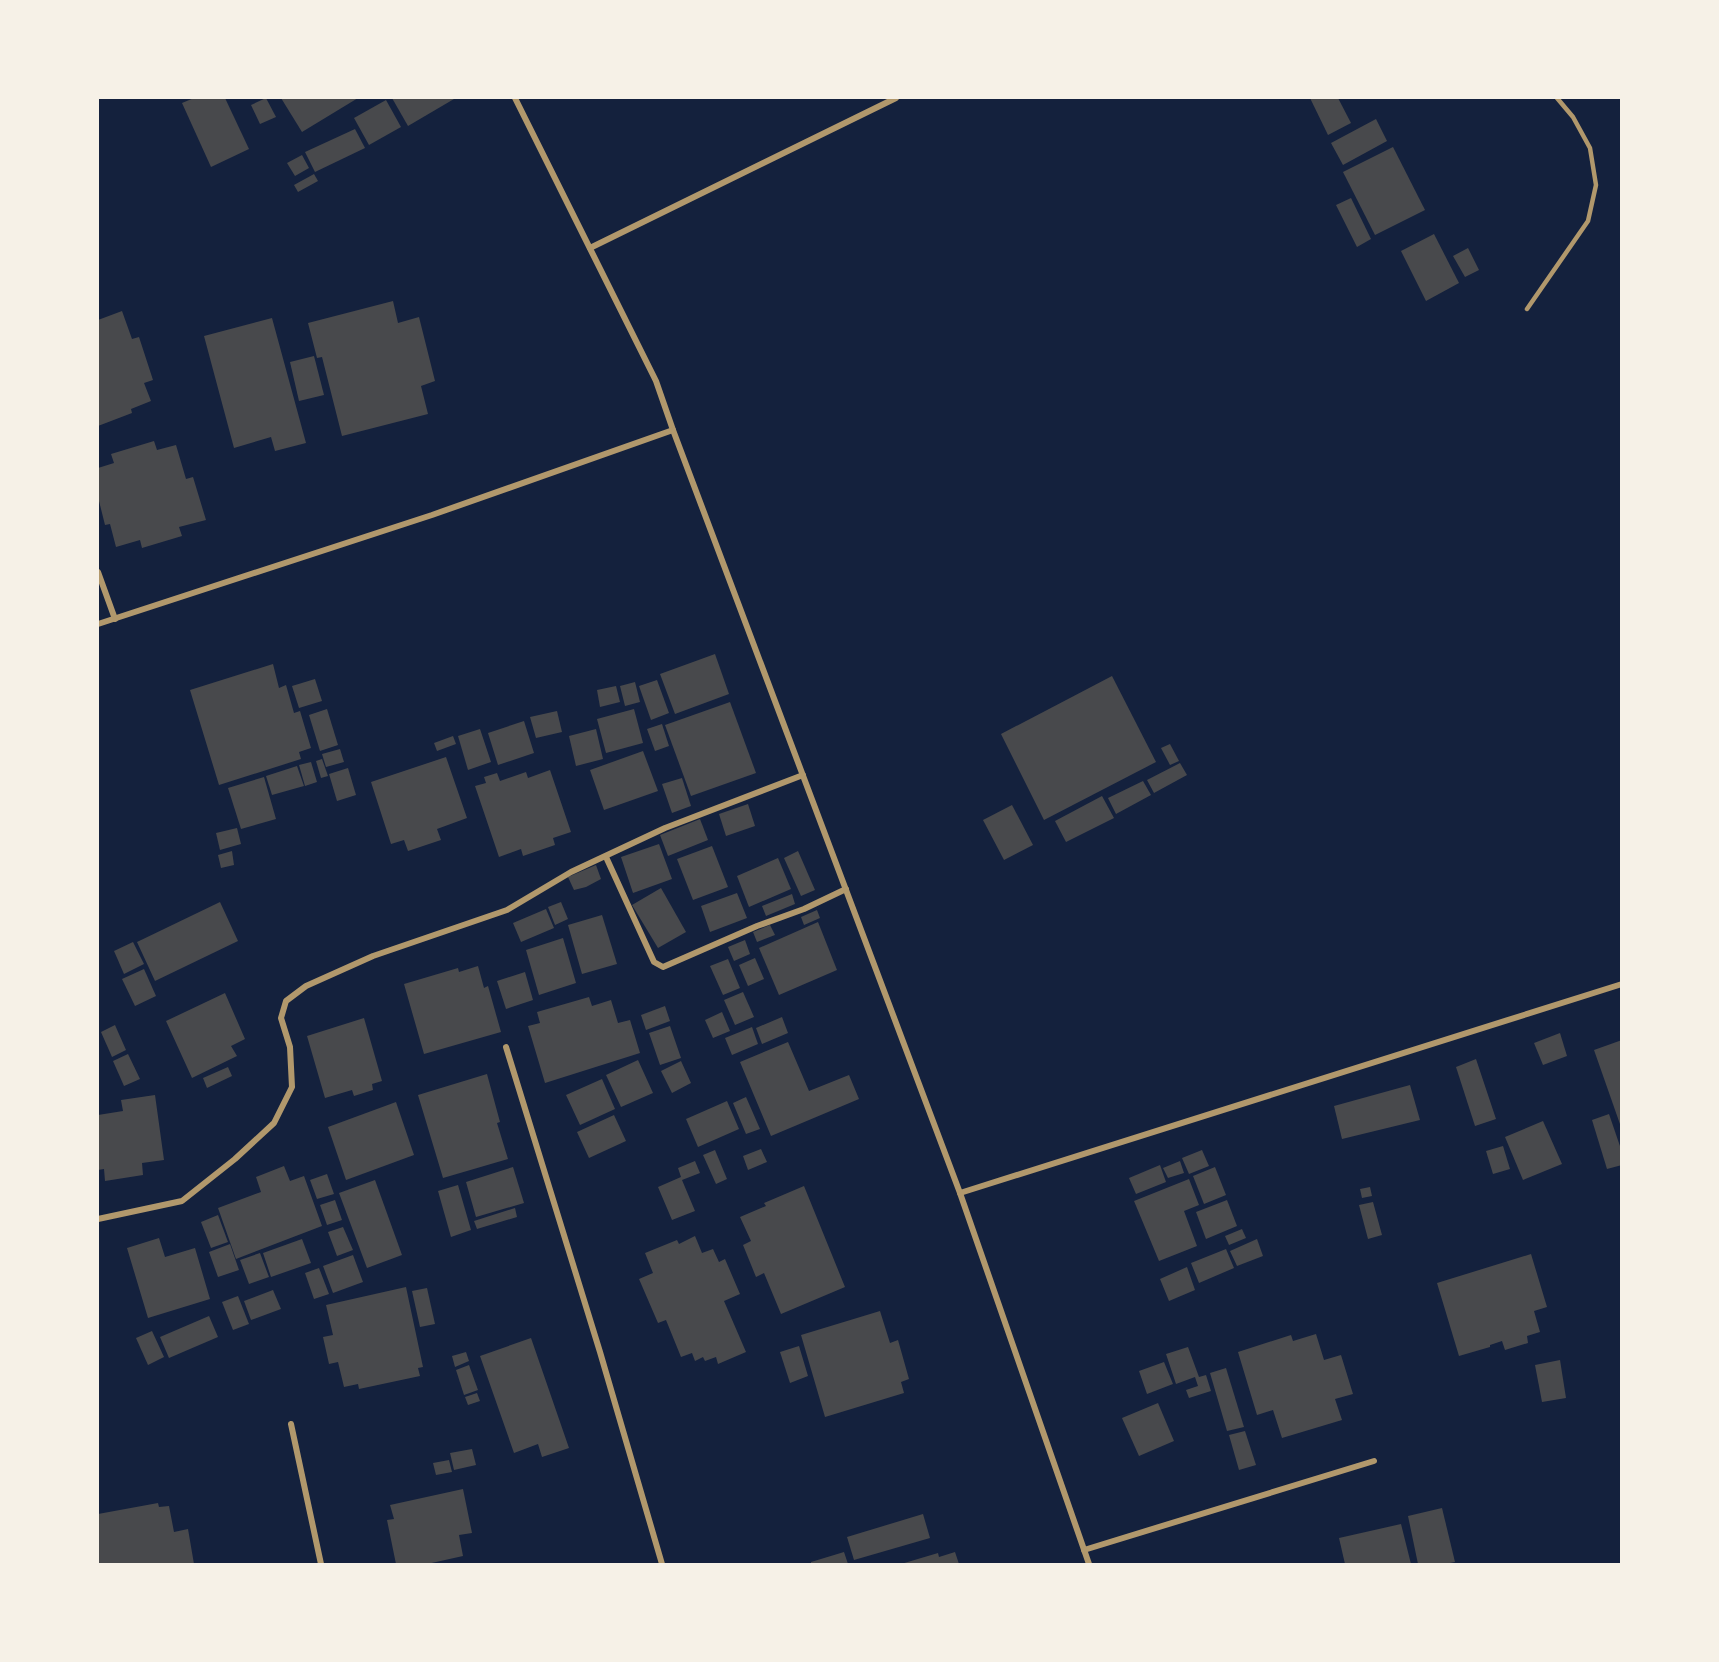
<svg xmlns="http://www.w3.org/2000/svg" width="1719" height="1662" viewBox="0 0 1719 1662" font-family="'Noto Sans',sans-serif">
  <style>
    .building { fill: #48494c }
    .lines { fill: none; stroke-linecap: round; stroke-linejoin: round }
    .service { stroke: #b1986c; stroke-width: 4.5 }
    .minor { stroke: #b1986c; stroke-width: 6 }
  </style>
  <rect width="100%" height="100%" fill="#14213d"/>
  <g class="building">
    <path d="M194 98H225L249 149 211 167 182 103Z"/>
    <path d="M266 98 276 117 260 124 251 105Z"/>
    <path d="M281 98H358L302 132Z"/>
    <path d="M392 98H453L454 99 408 126Z"/>
    <path d="M1310 98H1338L1351 123 1328 135Z"/>
    <path d="M386 100 401 127 369 145 354 118Z"/>
    <path d="M1376 119 1387 141 1343 165 1331 143Z"/>
    <path d="M355 129 365 148 315 172 305 152Z"/>
    <path d="M1393 147 1425 210 1375 235 1343 172Z"/>
    <path d="M302 155 309 168 295 176 287 163Z"/>
    <path d="M314 174 318 181 298 192 294 185Z"/>
    <path d="M1351 198 1371 239 1357 247 1336 205Z"/>
    <path d="M1434 234 1459 283 1426 301 1401 251Z"/>
    <path d="M1468 248 1479 270 1465 277 1453 256Z"/>
    <path d="M393 301 398 323 419 317 435 381 421 386 428 414 342 436 322 357 317 358 308 323Z"/>
    <path d="M122 311 132 339 139 337 153 380 144 383 151 401 131 409 132 413 98 426V320Z"/>
    <path d="M272 318 306 443 275 451 271 437 234 448 204 336Z"/>
    <path d="M314 356 324 395 299 401 290 362Z"/>
    <path d="M154 441 157 450 176 445 186 479 193 477 206 520 179 527 182 536 142 548 140 540 116 547 110 524 105 525 98 497V468L114 463 111 454Z"/>
    <path d="M715 654 729 694 675 714 660 674Z"/>
    <path d="M273 664 279 688 286 685 294 713 300 711 311 748 299 752 301 759 219 785 190 690Z"/>
    <path d="M1112 676 1156 762 1044 820 1001 734Z"/>
    <path d="M315 679 322 701 299 708 292 686Z"/>
    <path d="M657 680 669 713 651 720 639 686Z"/>
    <path d="M635 682 640 702 625 706 620 686Z"/>
    <path d="M616 686 620 702 600 707 597 690Z"/>
    <path d="M730 702 756 773 691 796 665 725Z"/>
    <path d="M327 709 338 745 320 751 309 715Z"/>
    <path d="M634 709 643 743 606 753 597 719Z"/>
    <path d="M557 711 562 732 536 738 530 717Z"/>
    <path d="M524 721 534 753 498 765 488 733Z"/>
    <path d="M662 724 669 746 655 751 647 729Z"/>
    <path d="M480 729 491 762 468 770 458 736Z"/>
    <path d="M596 729 603 759 576 766 569 736Z"/>
    <path d="M453 736 456 744 437 751 434 743Z"/>
    <path d="M1170 744 1179 761 1170 765 1161 748Z"/>
    <path d="M340 749 344 762 326 767 322 754Z"/>
    <path d="M643 751 658 791 604 810 590 770Z"/>
    <path d="M446 757 467 818 437 829 441 840 408 851 404 840 391 844 371 782Z"/>
    <path d="M322 759 328 776 321 778 316 761Z"/>
    <path d="M311 762 317 782 305 786 299 765Z"/>
    <path d="M1180 763 1187 775 1154 793 1147 780Z"/>
    <path d="M297 766 304 786 272 795 266 776Z"/>
    <path d="M348 768 356 795 337 801 329 774Z"/>
    <path d="M550 770 571 832 553 838 555 845 523 856 521 849 499 857 475 786 486 783 484 777 497 773 500 781 526 772 528 778Z"/>
    <path d="M264 777 276 819 241 829 228 788Z"/>
    <path d="M682 778 691 806 672 813 662 784Z"/>
    <path d="M1143 781 1151 795 1116 814 1108 798Z"/>
    <path d="M1102 796 1114 818 1066 842 1055 821Z"/>
    <path d="M748 804 755 826 726 836 719 814Z"/>
    <path d="M1012 805 1033 845 1004 860 983 820Z"/>
    <path d="M700 819 708 840 668 856 660 835Z"/>
    <path d="M237 828 241 844 220 850 216 833Z"/>
    <path d="M659 844 672 879 633 893 621 857Z"/>
    <path d="M712 846 728 887 693 900 677 859Z"/>
    <path d="M232 851 234 865 221 868 218 855Z"/>
    <path d="M798 851 815 890 801 896 784 858Z"/>
    <path d="M778 858 791 889 749 907 737 876Z"/>
    <path d="M596 865 601 879 586 887 574 890 568 877Z"/>
    <path d="M661 888 686 932 658 948 632 905Z"/>
    <path d="M737 893 747 918 710 932 701 906Z"/>
    <path d="M792 894 795 904 766 916 762 906Z"/>
    <path d="M220 902 238 941 155 981 137 942Z"/>
    <path d="M561 902 568 919 555 925 548 907Z"/>
    <path d="M546 909 554 928 521 942 513 923Z"/>
    <path d="M817 910 820 918 804 925 801 917Z"/>
    <path d="M602 915 617 964 582 974 568 925Z"/>
    <path d="M818 922 837 970 779 995 759 948Z"/>
    <path d="M770 925 775 935 757 942 753 932Z"/>
    <path d="M563 938 576 983 539 995 526 950Z"/>
    <path d="M745 940 750 954 734 961 728 947Z"/>
    <path d="M133 942 144 964 124 974 114 951Z"/>
    <path d="M755 958 764 979 748 986 739 965Z"/>
    <path d="M728 959 740 988 723 995 710 966Z"/>
    <path d="M478 966 484 988 488 986 501 1032 424 1054 404 984 458 968 459 972Z"/>
    <path d="M144 969 156 996 135 1006 122 979Z"/>
    <path d="M525 972 533 1000 506 1009 497 981Z"/>
    <path d="M743 992 754 1017 735 1025 724 1000Z"/>
    <path d="M225 993 245 1039 231 1046 237 1056 192 1078 166 1021Z"/>
    <path d="M589 997 592 1006 611 1000 618 1023 630 1020 640 1053 545 1083 528 1026 540 1023 537 1012Z"/>
    <path d="M665 1006 670 1021 646 1030 641 1015Z"/>
    <path d="M722 1012 730 1031 713 1038 705 1020Z"/>
    <path d="M782 1017 788 1033 762 1044 756 1028Z"/>
    <path d="M364 1018 382 1081 372 1084 373 1090 354 1096 352 1090 325 1098 307 1036Z"/>
    <path d="M115 1025 126 1050 112 1057 101 1032Z"/>
    <path d="M670 1026 681 1058 660 1065 649 1033Z"/>
    <path d="M752 1027 758 1044 732 1055 725 1038Z"/>
    <path d="M1560 1033 1567 1056 1543 1065 1534 1043Z"/>
    <path d="M1622 1040V1127H1621L1594 1050Z"/>
    <path d="M788 1042 809 1091 849 1075 859 1099 771 1136 740 1062Z"/>
    <path d="M128 1054 140 1079 124 1086 113 1061Z"/>
    <path d="M1476 1059 1496 1119 1475 1126 1456 1067Z"/>
    <path d="M638 1060 653 1093 621 1107 606 1075Z"/>
    <path d="M681 1061 691 1083 672 1093 661 1071Z"/>
    <path d="M228 1067 232 1076 207 1088 203 1078Z"/>
    <path d="M487 1074 500 1122 497 1123 508 1159 443 1178 418 1095Z"/>
    <path d="M602 1079 615 1109 580 1125 566 1095Z"/>
    <path d="M1410 1085 1420 1120 1342 1139 1334 1106Z"/>
    <path d="M155 1095 164 1160 142 1163 143 1175 105 1181 104 1169 98 1170V1115L123 1111 121 1100Z"/>
    <path d="M746 1097 760 1129 746 1134 733 1103Z"/>
    <path d="M727 1101 739 1129 698 1147 686 1119Z"/>
    <path d="M396 1102 414 1155 346 1180 328 1127Z"/>
    <path d="M1609 1114 1622 1152V1165L1607 1169 1592 1120Z"/>
    <path d="M614 1115 626 1141 589 1158 577 1132Z"/>
    <path d="M1543 1121 1562 1164 1523 1180 1505 1137Z"/>
    <path d="M1503 1146 1510 1169 1493 1174 1486 1151Z"/>
    <path d="M761 1149 767 1162 748 1170 743 1156Z"/>
    <path d="M715 1150 727 1179 716 1184 703 1155Z"/>
    <path d="M1202 1150 1209 1166 1189 1174 1182 1158Z"/>
    <path d="M695 1161 700 1173 682 1180 695 1211 672 1220 658 1187 681 1177 678 1168Z"/>
    <path d="M1180 1161 1184 1173 1168 1178 1163 1168Z"/>
    <path d="M1160 1165 1166 1182 1136 1194 1129 1178Z"/>
    <path d="M284 1166 290 1181 304 1176 322 1226 236 1259 218 1208 261 1192 256 1177Z"/>
    <path d="M513 1167 524 1203 476 1217 466 1182Z"/>
    <path d="M1215 1167 1226 1195 1204 1204 1193 1176Z"/>
    <path d="M327 1174 334 1194 317 1199 310 1180Z"/>
    <path d="M1189 1179 1199 1205 1184 1211 1197 1246 1159 1261 1134 1201Z"/>
    <path d="M375 1180 402 1255 367 1268 339 1193Z"/>
    <path d="M458 1185 471 1230 451 1237 438 1191Z"/>
    <path d="M804 1186 845 1287 781 1314 764 1273 756 1277 743 1245 751 1241 740 1217 766 1206 764 1203Z"/>
    <path d="M1370 1187 1372 1196 1362 1198 1360 1189Z"/>
    <path d="M335 1200 342 1220 327 1225 320 1205Z"/>
    <path d="M1227 1200 1237 1226 1206 1239 1196 1212Z"/>
    <path d="M1373 1202 1382 1235 1368 1239 1359 1205Z"/>
    <path d="M515 1208 517 1217 477 1229 474 1221Z"/>
    <path d="M218 1215 228 1242 211 1248 201 1222Z"/>
    <path d="M343 1227 353 1250 337 1256 328 1232Z"/>
    <path d="M1242 1229 1246 1238 1229 1245 1225 1236Z"/>
    <path d="M695 1236 702 1253 713 1249 719 1262 725 1259 740 1294 724 1301 746 1352 718 1364 716 1357 705 1361 703 1357 695 1361 692 1353 681 1357 666 1320 658 1323 639 1279 653 1273 645 1253 677 1240 679 1244Z"/>
    <path d="M159 1238 165 1257 195 1248 210 1299 148 1318 127 1248Z"/>
    <path d="M302 1239 311 1263 271 1277 263 1253Z"/>
    <path d="M1257 1239 1263 1256 1237 1266 1230 1251Z"/>
    <path d="M230 1244 239 1270 218 1277 209 1252Z"/>
    <path d="M1226 1249 1234 1268 1199 1283 1191 1263Z"/>
    <path d="M260 1253 269 1277 249 1284 240 1260Z"/>
    <path d="M1531 1254 1547 1307 1534 1311 1540 1332 1527 1336 1528 1343 1505 1350 1502 1341 1490 1345V1347L1459 1356 1437 1283Z"/>
    <path d="M353 1255 363 1282 333 1293 323 1266Z"/>
    <path d="M1187 1267 1195 1290 1169 1301 1160 1279Z"/>
    <path d="M319 1268 329 1294 314 1299 305 1273Z"/>
    <path d="M406 1287 423 1367 418 1368 420 1376 359 1389 358 1384 344 1387 338 1362 329 1364 323 1337 333 1335 326 1305Z"/>
    <path d="M427 1288 435 1324 420 1327 412 1291Z"/>
    <path d="M273 1290 281 1309 251 1320 244 1301Z"/>
    <path d="M238 1296 249 1324 233 1330 222 1302Z"/>
    <path d="M880 1311 890 1343 898 1340 909 1379 901 1382 904 1393 825 1417 801 1335Z"/>
    <path d="M209 1316 218 1337 169 1358 160 1337Z"/>
    <path d="M152 1331 164 1357 148 1365 136 1338Z"/>
    <path d="M1316 1334 1324 1360 1341 1355 1353 1394 1335 1399 1342 1420 1282 1438 1273 1410 1257 1415 1238 1352 1291 1335 1293 1341Z"/>
    <path d="M531 1338 569 1448 542 1457 538 1444 514 1453 480 1356Z"/>
    <path d="M799 1346 808 1376 790 1383 780 1352Z"/>
    <path d="M1188 1347 1199 1377 1206 1375 1211 1391 1189 1398 1186 1390 1198 1386 1195 1377 1176 1384 1166 1354Z"/>
    <path d="M466 1352 469 1361 455 1367 452 1356Z"/>
    <path d="M1560 1360 1566 1398 1542 1402 1535 1365Z"/>
    <path d="M1164 1362 1173 1384 1147 1394 1139 1371Z"/>
    <path d="M469 1365 478 1390 464 1395 456 1370Z"/>
    <path d="M1226 1368 1244 1427 1227 1431 1210 1373Z"/>
    <path d="M477 1393 480 1401 468 1405 465 1397Z"/>
    <path d="M1158 1403 1174 1441 1139 1456 1122 1418Z"/>
    <path d="M1245 1431 1256 1465 1239 1470 1229 1435Z"/>
    <path d="M472 1449 476 1465 454 1470 450 1453Z"/>
    <path d="M449 1460 452 1472 436 1475 433 1463Z"/>
    <path d="M463 1489 472 1533 459 1535 463 1556 427 1564H396L387 1520 394 1519 390 1505Z"/>
    <path d="M158 1503 159 1507 169 1506 174 1532 188 1529 194 1564H98V1514Z"/>
    <path d="M1442 1508 1455 1562 1445 1564H1418L1408 1516Z"/>
    <path d="M923 1514 930 1538 854 1560 847 1537Z"/>
    <path d="M1401 1524 1411 1564H1345L1339 1538Z"/>
    <path d="M844 1552 848 1564H811V1562Z"/>
    <path d="M955 1552 959 1564H901L938 1553 939 1557Z"/>
  </g>
  <g class="lines">
    <path class="service" d="M1527 309 1588 221 1596 185 1590 148 1573 117 1557 98"/>
    <g class="minor">
      <path d="M515 98 656 381 673 430 960 1193 1089 1564"/>
      <path d="M590 248 896 98"/>
      <path d="M98 572 115 619"/>
      <path d="M98 624 432 515 673 430"/>
      <path d="M606 857 654 962 663 967 757 926 804 909 846 889"/>
      <path d="M506 1047 600 1352 662 1564"/>
      <path d="M960 1193 1622 984"/>
      <path d="M98 1219 182 1201 235 1159 274 1123 292 1087 290 1047 281 1018 286 1001 306 986 373 956 507 910 571 872 665 828 803 775"/>
      <path d="M291 1424 321 1564"/>
      <path d="M1084 1550 1374 1461"/>
    </g>
  </g>
  <rect width="1719" height="1662" fill="none" stroke="#f6f1e7" stroke-width="198"/>
</svg>
